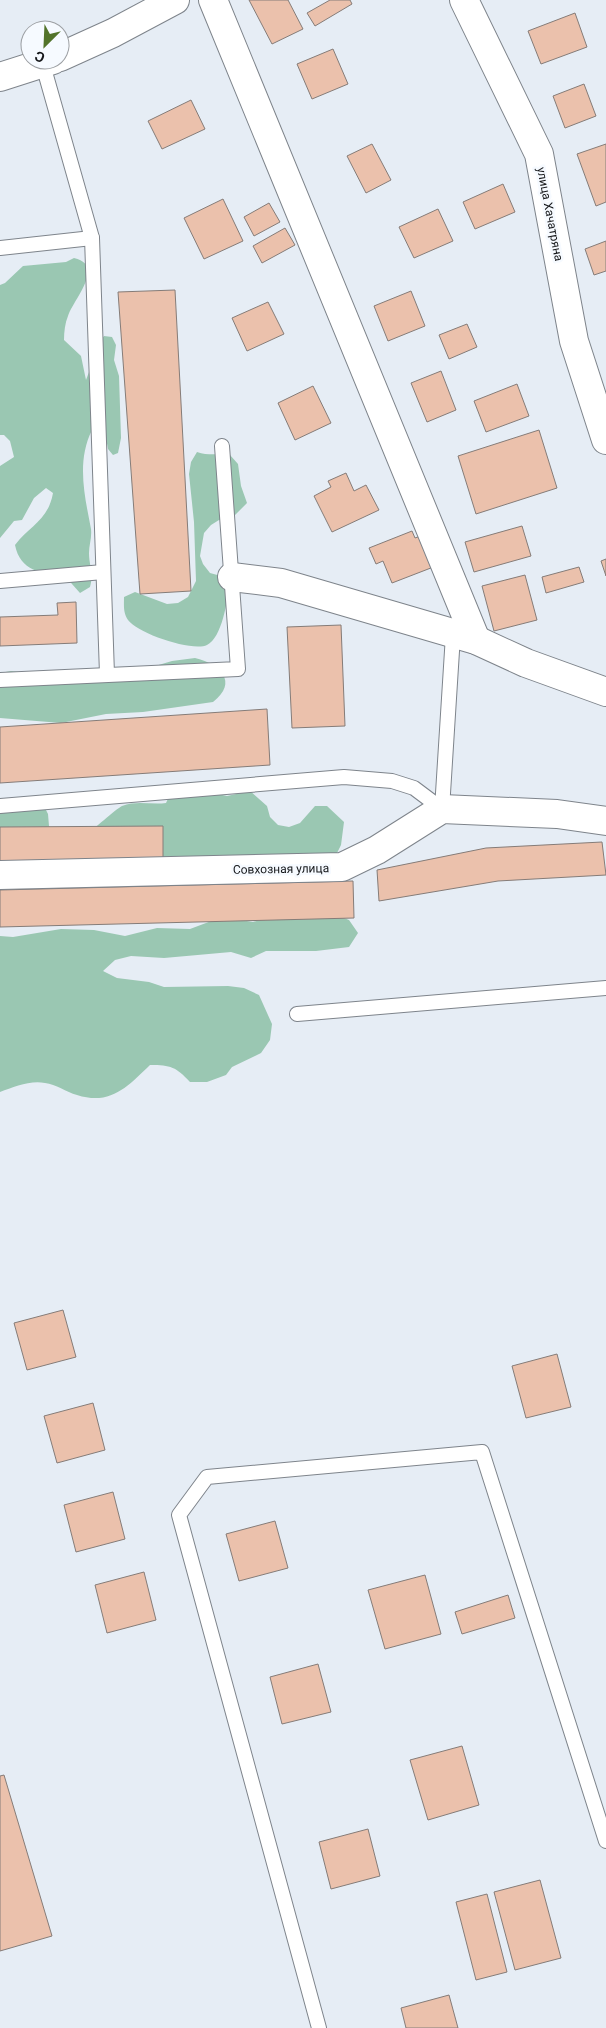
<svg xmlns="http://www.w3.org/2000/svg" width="606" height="2028" viewBox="0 0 606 2028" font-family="Roboto,sans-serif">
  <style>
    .forest { fill: #9ac7b2 }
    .building { fill: #ebc1ac; stroke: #857c78 }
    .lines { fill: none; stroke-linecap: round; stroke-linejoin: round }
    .service-casing { stroke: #7e848b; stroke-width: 16 }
    .minor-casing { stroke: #7e848b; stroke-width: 30 }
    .secondary-casing { stroke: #7e848b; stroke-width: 30 }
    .service { stroke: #fff; stroke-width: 14 }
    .minor { stroke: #fff; stroke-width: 28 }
    .secondary { stroke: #fff; stroke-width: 28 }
    .labels { text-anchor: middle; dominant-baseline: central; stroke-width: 5; stroke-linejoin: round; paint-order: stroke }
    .street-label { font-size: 12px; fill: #141619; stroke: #f6faff }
  </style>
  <rect width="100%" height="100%" fill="#e6edf5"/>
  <g class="forest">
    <path d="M74 258C106 265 73 300 68 316 65 323 64 332 64 340L81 356 86 380 89 372 90 355 104 336 112 337 116 345 114 360 119 376 121 438 118 453 113 455 108 449 105 432 92 430C76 462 85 497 91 529 92 538 89 545 89 553 89 566 94 572 90 587L80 593 64 575C42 574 20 571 15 545 30 525 48 521 53 493L46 488 34 498 22 520 14 521 0 538V466L14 457 10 441 4 435H0V285L5 283 23 266 66 262Z"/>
    <path d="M197 452C208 456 218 453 230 455L238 464 241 486 247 503 231 519 219 520 211 525 204 533 200 556 203 564 210 573 221 576 229 584C228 599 222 638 207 645 192 652 137 633 128 620 123 613 124 605 124 597L135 592 167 604 178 603 188 597 196 581 194 522 189 474 191 462Z"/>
    <path d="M195 658C220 664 239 682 213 702L143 712 106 714 61 723 0 718V673L11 671 34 674 125 675 172 661Z"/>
    <path d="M181 786 227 796 250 791 267 806 270 817 278 825 289 827 300 823 315 806H327L344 822 341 845 336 855 231 878 84 836C93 830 116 809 122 806 137 800 151 805 166 803L171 792Z"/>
    <path d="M43 804 48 814 49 826 56 834 0 859V811Z"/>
    <path d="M334 914 349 920 358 933 349 947 316 951H266L251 958 231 952 164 958 131 956 115 960 103 971 117 978 149 982 164 987 228 986 244 988 259 995 272 1024 270 1040 261 1053 232 1067 226 1075 207 1082H190C176 1067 171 1065 150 1065 128 1086 111 1106 77 1095 66 1092 56 1084 45 1083 30 1080 14 1087 0 1092V936L13 937 61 929 94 930 125 936 157 928 190 929 222 917 253 922 270 917Z"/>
  </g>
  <g class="building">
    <path d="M249 0H288L303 29 272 44Z"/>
    <path d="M330 0H350L352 4 315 26 307 13Z"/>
    <path d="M575 13 587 47 541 64 528 31Z"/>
    <path d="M333 49 348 84 312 99 297 64Z"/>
    <path d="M584 84 596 116 565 128 553 96Z"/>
    <path d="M191 100 205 129 162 149 148 121Z"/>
    <path d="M372 144 391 180 366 193 347 156Z"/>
    <path d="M606 144V202L596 206 577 154Z"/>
    <path d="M503 184 515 212 475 229 463 202Z"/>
    <path d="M223 199 243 241 204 259 184 218Z"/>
    <path d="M269 203 280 222 254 236 244 217Z"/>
    <path d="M438 209 453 241 414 258 399 227Z"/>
    <path d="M285 228 295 245 262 263 253 246Z"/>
    <path d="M606 241V271L594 275 585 249Z"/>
    <path d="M175 290 191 591 140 594 118 292Z"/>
    <path d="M411 291 425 326 388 341 374 306Z"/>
    <path d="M268 302 284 334 247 351 232 318Z"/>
    <path d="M467 324 477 347 449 359 439 335Z"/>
    <path d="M441 371 456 410 427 422 411 383Z"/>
    <path d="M517 384 529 416 486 432 474 401Z"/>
    <path d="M313 386 331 423 295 440 278 403Z"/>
    <path d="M539 430 557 488 476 514 458 456Z"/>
    <path d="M346 473 354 491 366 485 379 510 332 532 314 496 331 487 328 481Z"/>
    <path d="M522 526 531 556 474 572 465 542Z"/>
    <path d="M412 531 415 538 423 535 436 566 392 583 383 561 376 564 369 548Z"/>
    <path d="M606 559V576L601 561Z"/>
    <path d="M579 567 584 582 546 593 542 577Z"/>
    <path d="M525 575 537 620 494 631 482 586Z"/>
    <path d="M76 602 77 643 0 646V617L58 615 57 603Z"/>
    <path d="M341 625 345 726 292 728 287 627Z"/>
    <path d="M267 709 270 765 0 783V727Z"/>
    <path d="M163 826V861L0 862V827Z"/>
    <path d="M602 842 606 875 498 881 379 901 377 870 486 848Z"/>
    <path d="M353 881 354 918 0 927V890Z"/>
    <path d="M63 1310 76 1357 27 1370 14 1323Z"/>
    <path d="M557 1354 571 1407 526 1418 512 1366Z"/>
    <path d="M93 1403 105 1450 57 1463 44 1416Z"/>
    <path d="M113 1492 125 1539 76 1552 64 1505Z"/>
    <path d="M275 1521 288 1568 239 1581 226 1534Z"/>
    <path d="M144 1572 156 1620 107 1633 95 1585Z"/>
    <path d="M425 1575 441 1634 385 1649 368 1590Z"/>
    <path d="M508 1595 515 1618 462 1634 455 1612Z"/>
    <path d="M318 1664 331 1712 282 1724 270 1677Z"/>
    <path d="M462 1746 479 1805 428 1820 410 1760Z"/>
    <path d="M4 1775 52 1936 0 1951V1776Z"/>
    <path d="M368 1829 380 1876 331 1889 319 1842Z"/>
    <path d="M540 1880 561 1958 515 1970 494 1892Z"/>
    <path d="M487 1894 507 1972 476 1980 456 1902Z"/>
    <path d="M449 1995 458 2028H406L401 2008Z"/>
  </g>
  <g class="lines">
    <g class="service-casing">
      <g id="service">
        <path d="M43 65 92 238 107 674"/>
        <path d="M0 248 92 238"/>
        <path d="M0 581 103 572"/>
        <path d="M0 680 238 669 222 446"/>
        <path d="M0 806 344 777 392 781 414 788 442 809"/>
        <path d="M442 809 453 635"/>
        <path d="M297 1014 606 988"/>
        <path d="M319 2028 179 1515 207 1477 482 1452 606 1841"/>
      </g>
    </g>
    <g class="minor-casing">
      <g id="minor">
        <path d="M213 0 476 640"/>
        <path d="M464 0 539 154 574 341 606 440"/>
        <path d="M232 577 281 583 476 640 526 663 606 692"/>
        <path d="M0 875 342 867 377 850 442 809 557 814 606 821"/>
      </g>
    </g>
    <g class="secondary-casing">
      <g id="secondary">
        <path d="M60 57 113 33 175 0"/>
        <path d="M0 77 53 60"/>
      </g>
    </g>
    <use href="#service" class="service"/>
    <use href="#minor" class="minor"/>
    <use href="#secondary" class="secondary"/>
  </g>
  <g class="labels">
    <g class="street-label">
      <text transform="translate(550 214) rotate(79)">улица Хачатряна</text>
      <text transform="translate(281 869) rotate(-1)">Совхозная улица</text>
    </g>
  </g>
  <g transform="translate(45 45) rotate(204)"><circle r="24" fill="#f6faff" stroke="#9c9fa3"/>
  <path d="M0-4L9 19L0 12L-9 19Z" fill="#52732a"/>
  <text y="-8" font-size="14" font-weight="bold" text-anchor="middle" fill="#141619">С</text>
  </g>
</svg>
